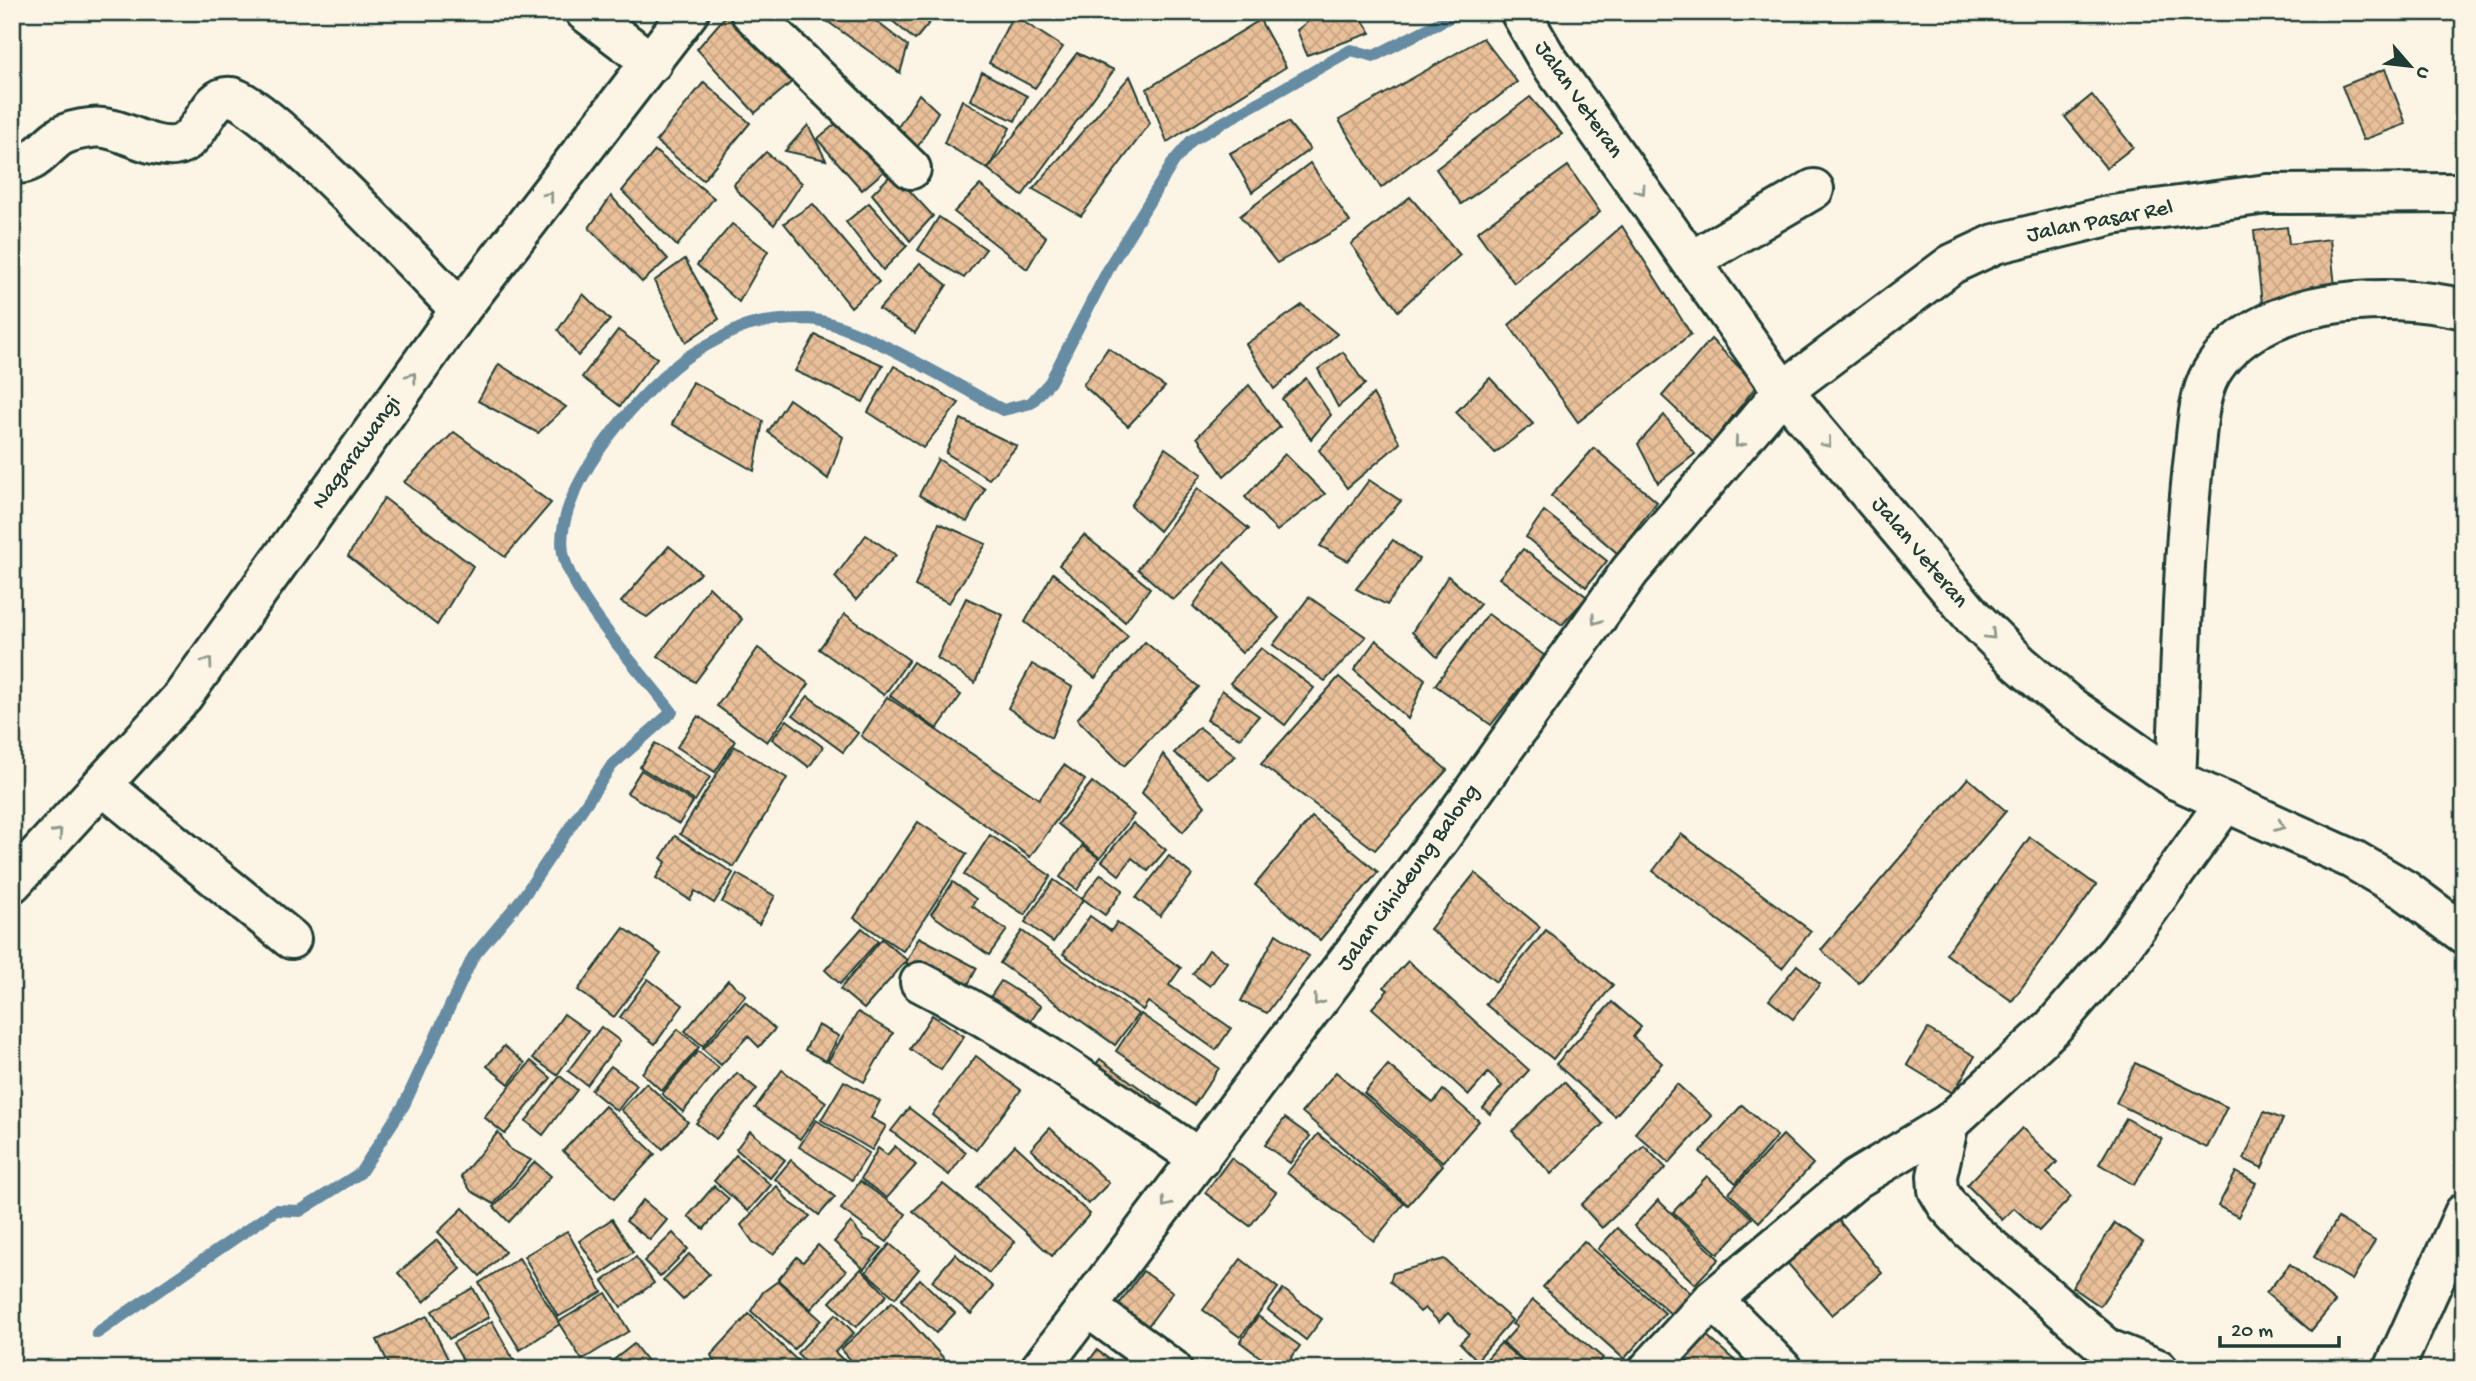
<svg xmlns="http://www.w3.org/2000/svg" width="2476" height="1381" viewBox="0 0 2476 1381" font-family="'Gochi Hand',sans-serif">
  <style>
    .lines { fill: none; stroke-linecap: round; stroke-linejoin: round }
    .stream { stroke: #658ca3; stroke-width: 12 }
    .building { fill: url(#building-cross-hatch); stroke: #1f3d34; stroke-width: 2 }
    .minor-casing { stroke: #1f3d34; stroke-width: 44 }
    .tertiary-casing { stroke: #1f3d34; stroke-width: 44 }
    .secondary-casing { stroke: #1f3d34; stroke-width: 44 }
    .minor { stroke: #fcf5e5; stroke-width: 38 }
    .tertiary { stroke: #fcf5e5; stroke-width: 38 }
    .secondary { stroke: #fcf5e5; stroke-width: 38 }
    .oneway { stroke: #8e998c }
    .labels { text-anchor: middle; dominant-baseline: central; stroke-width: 5; stroke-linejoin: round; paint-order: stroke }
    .street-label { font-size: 23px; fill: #1f3d34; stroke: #fcf5e5 }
  </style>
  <defs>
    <pattern id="building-cross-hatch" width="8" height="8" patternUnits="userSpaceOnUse" patternTransform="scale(1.75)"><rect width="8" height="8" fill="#eac09a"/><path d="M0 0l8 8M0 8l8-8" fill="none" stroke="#c8a685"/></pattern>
  </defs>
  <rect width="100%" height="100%" fill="#fcf5e5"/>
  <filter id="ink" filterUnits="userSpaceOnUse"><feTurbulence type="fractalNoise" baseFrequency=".0143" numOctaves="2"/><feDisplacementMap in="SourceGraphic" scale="14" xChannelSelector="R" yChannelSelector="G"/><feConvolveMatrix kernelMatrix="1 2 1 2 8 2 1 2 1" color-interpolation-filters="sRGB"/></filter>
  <g filter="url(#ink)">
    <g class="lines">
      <path class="stream" d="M97 1333 276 1210 300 1211 360 1173 404 1105 473 957 523 897 612 765 672 712C643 674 578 604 565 561 545 498 637 395 683 360 698 349 718 339 734 331 754 321 785 319 807 319 851 320 960 387 1003 410L1031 403 1050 382 1111 264 1174 161 1192 140 1351 50 1374 56 1460 12"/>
    </g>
    <g class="building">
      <path d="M729 12H738L799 76 755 113 697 49Z"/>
      <path d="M832 12H864L908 46 900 73 824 19Z"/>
      <path d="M882 12H930L935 16 915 40Z"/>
      <path d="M1320 12H1357L1371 33 1307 55 1297 30Z"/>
      <path d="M1013 15 1063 47 1035 88 989 63Z"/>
      <path d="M1260 20 1286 67 1167 142 1147 89Z"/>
      <path d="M1483 38 1517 82 1381 188 1339 120Z"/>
      <path d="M1077 53 1114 70 1022 196 988 169Z"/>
      <path d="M2385 69 2406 124 2363 140 2342 86Z"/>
      <path d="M982 72 1027 96 1015 121 970 100Z"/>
      <path d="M1130 76 1150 123 1081 216 1033 189Z"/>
      <path d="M704 82 750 123 703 180 656 141Z"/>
      <path d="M919 94 938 112 914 153 890 140Z"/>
      <path d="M2092 95 2133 147 2106 168 2065 117Z"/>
      <path d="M1530 97 1562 134 1461 204 1436 169Z"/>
      <path d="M962 100 1010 128 988 169 944 143Z"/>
      <path d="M839 121 890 166 862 190 817 139Z"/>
      <path d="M1288 122 1310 149 1252 192 1230 153Z"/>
      <path d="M808 125 826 160 785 151Z"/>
      <path d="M655 151 714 198 677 246 622 191Z"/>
      <path d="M766 152 802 183 774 225 737 191 734 184Z"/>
      <path d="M1310 163 1350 222 1277 263 1240 216Z"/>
      <path d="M1568 166 1600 212 1514 283 1477 232Z"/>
      <path d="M893 173 933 216 910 241 872 194Z"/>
      <path d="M980 185 1046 237 1027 269 954 212Z"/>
      <path d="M611 196 668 259 642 282 589 228Z"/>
      <path d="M1410 197 1460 255 1398 311 1351 244Z"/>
      <path d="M869 203 907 246 883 270 846 222Z"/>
      <path d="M813 204 879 282 851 307 784 223Z"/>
      <path d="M939 217 986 249 964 278 918 250Z"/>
      <path d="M732 224 768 251 739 302 697 265Z"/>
      <path d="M1622 226 1691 334 1578 422 1509 325Z"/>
      <path d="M2287 227 2289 244 2330 239 2336 296 2262 304 2254 231Z"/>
      <path d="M685 259 719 319 686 342 654 281Z"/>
      <path d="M920 263 947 285 915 333 879 309Z"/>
      <path d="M583 294 610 320 578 356 558 330Z"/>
      <path d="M1302 305 1337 334 1274 389 1246 344Z"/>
      <path d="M618 330 657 358 620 406 582 377Z"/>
      <path d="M815 335 883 365 863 402 795 371Z"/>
      <path d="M1711 339 1757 385 1712 443 1662 396Z"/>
      <path d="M1108 348 1165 387 1128 426 1083 385Z"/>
      <path d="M1343 352 1365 384 1338 407 1318 369Z"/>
      <path d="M499 364 566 407 538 433 478 401Z"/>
      <path d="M894 366 959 403 923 448 868 412Z"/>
      <path d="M1306 378 1331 415 1311 439 1282 399Z"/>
      <path d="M1490 378 1533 424 1495 453 1456 412Z"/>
      <path d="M693 382 763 421 754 471 672 424Z"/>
      <path d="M1249 385 1280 427 1224 476 1197 437Z"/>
      <path d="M1373 394 1400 443 1347 488 1319 450Z"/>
      <path d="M789 399 843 437 828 479 768 432Z"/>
      <path d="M1664 415 1695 454 1658 483 1638 444Z"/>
      <path d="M961 419 1017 446 989 479 946 453Z"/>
      <path d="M454 432 551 503 505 557 404 482Z"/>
      <path d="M1165 448 1202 474 1159 531 1131 506Z"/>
      <path d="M1594 448 1657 502 1617 553 1551 496Z"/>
      <path d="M1285 454 1325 494 1277 531 1245 497Z"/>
      <path d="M938 459 985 489 967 522 919 495Z"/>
      <path d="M1369 480 1401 501 1348 561 1320 546Z"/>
      <path d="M1198 488 1249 529 1173 600 1138 569Z"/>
      <path d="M384 498 473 566 437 625 348 556Z"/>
      <path d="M1544 511 1607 561 1586 587 1526 537Z"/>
      <path d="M939 523 986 544 949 603 915 586Z"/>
      <path d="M866 535 896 555 856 600 835 577Z"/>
      <path d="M1084 535 1150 588 1125 622 1059 565Z"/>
      <path d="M1393 540 1419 559 1387 605 1356 589Z"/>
      <path d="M669 546 701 573 647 617 621 602Z"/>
      <path d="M1523 549 1587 597 1562 625 1499 578Z"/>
      <path d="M1224 562 1279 618 1242 653 1193 606Z"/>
      <path d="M1053 573 1128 636 1095 678 1025 622Z"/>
      <path d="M1448 576 1480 604 1437 657 1412 632Z"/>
      <path d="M709 587 742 619 695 682 658 656Z"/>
      <path d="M1309 597 1366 637 1325 681 1273 645Z"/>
      <path d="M966 598 1003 615 975 683 937 658Z"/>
      <path d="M845 614 909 660 884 695 819 649Z"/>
      <path d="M1488 614 1545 656 1491 725 1435 685Z"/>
      <path d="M1376 640 1425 679 1408 719 1354 670Z"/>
      <path d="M1145 642 1199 687 1124 766 1077 719Z"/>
      <path d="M758 648 809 684 767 742 717 706Z"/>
      <path d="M1261 648 1314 688 1285 725 1230 683Z"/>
      <path d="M913 662 961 695 937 729 890 696Z"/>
      <path d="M1032 664 1072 687 1051 738 1008 708Z"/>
      <path d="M1339 677 1447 770 1375 850 1261 764Z"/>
      <path d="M1222 690 1259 716 1240 738 1207 720Z"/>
      <path d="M808 696 858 733 843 752 793 715Z"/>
      <path d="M887 697 1039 799 1064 765 1085 780 1030 857 861 736Z"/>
      <path d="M698 716 735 741 715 772 677 747Z"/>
      <path d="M787 720 823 747 809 767 772 739Z"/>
      <path d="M1199 727 1236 756 1207 778 1174 753Z"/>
      <path d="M655 743 710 777 695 801 640 767Z"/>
      <path d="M734 746 787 778 734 867 680 834Z"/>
      <path d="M1163 754 1205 806 1183 832 1142 793Z"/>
      <path d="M641 770 693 802 679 824 627 793Z"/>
      <path d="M1968 778 2006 811 1859 983 1821 950Z"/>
      <path d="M1092 782 1134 815 1100 858 1058 824Z"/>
      <path d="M1312 817 1378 872 1320 940 1255 885Z"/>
      <path d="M918 822 967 854 903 951 854 918Z"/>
      <path d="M1133 823 1166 850 1148 871 1132 858 1119 875 1102 861Z"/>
      <path d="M1681 834 1811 931 1782 968 1653 871Z"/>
      <path d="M990 835 1051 876 1025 915 964 875Z"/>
      <path d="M675 836 733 873 714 903 695 891 690 900 656 878 666 862 661 858Z"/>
      <path d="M2030 837 2096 885 2012 1001 1946 954Z"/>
      <path d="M1082 846 1099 858 1077 890 1060 877Z"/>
      <path d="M1169 856 1192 875 1160 916 1136 898Z"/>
      <path d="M1475 873 1540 927 1496 982 1430 929Z"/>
      <path d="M737 874 775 896 759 924 722 902Z"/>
      <path d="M1101 874 1123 890 1105 915 1082 898Z"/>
      <path d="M1054 880 1083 900 1053 942 1025 922Z"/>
      <path d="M953 882 976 899 972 906 1007 930 989 955 931 914Z"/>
      <path d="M1090 916 1111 931 1117 922 1181 968 1169 985 1231 1028 1216 1050 1148 1002 1143 1010 1063 954Z"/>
      <path d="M624 928 661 954 614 1017 578 990Z"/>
      <path d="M862 928 878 941 840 984 825 970Z"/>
      <path d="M1546 930 1613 985 1553 1059 1485 1004Z"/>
      <path d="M1022 931 1138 1014 1115 1045 1000 963Z"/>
      <path d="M1276 934 1309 956 1267 1013 1241 1001Z"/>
      <path d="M919 937 977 968 963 994 906 963Z"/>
      <path d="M882 939 907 960 864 1009 840 989Z"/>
      <path d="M1209 950 1227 962 1210 986 1193 974Z"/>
      <path d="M1408 961 1529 1070 1490 1114 1483 1108 1502 1086 1488 1073 1469 1095 1372 1008 1388 990 1384 987Z"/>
      <path d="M1797 965 1820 984 1793 1019 1769 1000Z"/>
      <path d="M648 979 683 1005 655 1044 620 1017Z"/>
      <path d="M728 980 746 995 703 1046 685 1031Z"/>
      <path d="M1001 981 1041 1006 1025 1030 985 1005Z"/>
      <path d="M745 1002 775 1029 759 1047 748 1036 721 1065 703 1049Z"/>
      <path d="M1612 1002 1641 1027 1633 1037 1662 1063 1615 1116 1556 1064Z"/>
      <path d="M858 1012 893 1033 864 1082 828 1061Z"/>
      <path d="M564 1014 588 1031 557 1075 533 1058Z"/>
      <path d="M1141 1014 1219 1068 1194 1105 1116 1051Z"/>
      <path d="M932 1015 964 1036 941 1070 910 1049Z"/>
      <path d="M818 1025 839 1036 826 1061 805 1050Z"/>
      <path d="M601 1027 620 1041 587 1085 568 1071Z"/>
      <path d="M678 1029 699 1047 662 1091 642 1073Z"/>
      <path d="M1928 1029 1975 1056 1953 1093 1907 1065Z"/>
      <path d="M504 1046 525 1063 509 1084 487 1066Z"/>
      <path d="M698 1051 719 1068 683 1112 662 1094Z"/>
      <path d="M976 1056 1021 1090 976 1150 932 1115Z"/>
      <path d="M1100 1059 1163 1105 1151 1121 1088 1075Z"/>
      <path d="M531 1061 551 1078 505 1134 484 1117Z"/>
      <path d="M2135 1063 2227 1107 2207 1148 2116 1103Z"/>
      <path d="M1388 1065 1433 1103 1443 1090 1479 1121 1443 1162 1364 1093Z"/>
      <path d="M611 1066 637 1085 617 1111 591 1090Z"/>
      <path d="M782 1070 826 1102 800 1139 755 1108Z"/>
      <path d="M1336 1072 1443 1165 1408 1205 1302 1112Z"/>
      <path d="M737 1073 757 1089 716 1139 696 1123Z"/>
      <path d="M560 1076 577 1090 543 1135 526 1121Z"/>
      <path d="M844 1081 880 1101 871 1118 886 1126 872 1150 821 1120Z"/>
      <path d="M1564 1082 1603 1124 1551 1174 1512 1131Z"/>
      <path d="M646 1083 688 1122 663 1149 621 1110Z"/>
      <path d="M1677 1084 1712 1116 1669 1163 1635 1133Z"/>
      <path d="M1742 1105 1777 1136 1736 1183 1700 1152Z"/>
      <path d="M605 1106 655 1154 614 1199 563 1151Z"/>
      <path d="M909 1108 966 1152 949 1175 891 1131Z"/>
      <path d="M2264 1112 2283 1119 2262 1168 2244 1159Z"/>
      <path d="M1285 1118 1310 1136 1290 1163 1265 1145Z"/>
      <path d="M2126 1118 2162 1139 2134 1185 2099 1164Z"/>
      <path d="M816 1120 869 1153 852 1180 799 1147Z"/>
      <path d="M1050 1128 1109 1183 1088 1204 1031 1149Z"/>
      <path d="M2022 1128 2057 1162 2047 1173 2071 1197 2039 1231 2014 1208 2002 1220 1967 1185Z"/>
      <path d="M750 1131 785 1160 770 1178 736 1149Z"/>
      <path d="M498 1132 511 1150 531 1160 494 1204 471 1191 461 1176Z"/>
      <path d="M1318 1134 1404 1203 1374 1241 1287 1173Z"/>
      <path d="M1783 1135 1813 1164 1759 1222 1729 1193Z"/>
      <path d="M1015 1145 1090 1214 1052 1256 977 1187Z"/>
      <path d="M895 1146 916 1165 887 1198 861 1179 878 1148 887 1155Z"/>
      <path d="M1644 1146 1666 1168 1602 1228 1581 1205Z"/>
      <path d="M736 1155 771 1185 748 1211 714 1181Z"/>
      <path d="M1231 1158 1276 1192 1250 1226 1205 1193Z"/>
      <path d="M791 1160 835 1197 819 1215 775 1179Z"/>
      <path d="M535 1162 551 1176 509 1222 494 1207Z"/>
      <path d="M2236 1172 2256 1183 2238 1217 2218 1206Z"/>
      <path d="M1707 1176 1752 1218 1718 1254 1673 1212Z"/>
      <path d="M860 1181 906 1214 887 1242 841 1209Z"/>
      <path d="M943 1184 1015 1242 989 1273 913 1211Z"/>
      <path d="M714 1186 729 1199 704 1229 688 1216Z"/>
      <path d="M777 1186 789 1202 810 1216 773 1254 753 1242 741 1225Z"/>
      <path d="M643 1200 667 1220 650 1240 626 1221Z"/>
      <path d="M1658 1200 1719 1259 1695 1284 1634 1226Z"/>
      <path d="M463 1208 505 1252 480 1276 438 1232Z"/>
      <path d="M1835 1216 1882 1273 1832 1315 1784 1259Z"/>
      <path d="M2338 1218 2375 1241 2352 1280 2314 1257Z"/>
      <path d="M612 1219 633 1252 601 1274 579 1241Z"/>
      <path d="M851 1222 864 1239 882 1248 864 1269 834 1242Z"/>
      <path d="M2115 1223 2143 1242 2100 1306 2072 1287Z"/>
      <path d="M1617 1228 1691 1293 1672 1315 1598 1249Z"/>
      <path d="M567 1231 602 1292 558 1317 524 1256Z"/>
      <path d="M673 1233 688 1249 660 1277 644 1261Z"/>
      <path d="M437 1240 461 1269 424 1302 398 1273Z"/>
      <path d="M1584 1241 1665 1313 1624 1359 1543 1287Z"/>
      <path d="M890 1244 919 1269 895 1298 866 1272Z"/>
      <path d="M818 1245 846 1271 811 1309 778 1280 797 1257 803 1262Z"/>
      <path d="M689 1254 709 1274 683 1300 663 1280Z"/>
      <path d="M955 1254 993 1287 971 1314 932 1281Z"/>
      <path d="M636 1257 654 1283 621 1307 603 1281Z"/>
      <path d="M519 1258 560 1324 520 1350 479 1283Z"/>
      <path d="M1241 1259 1278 1288 1240 1337 1203 1310Z"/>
      <path d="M1444 1259 1512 1320 1477 1360 1460 1343 1469 1334 1448 1313 1439 1322 1425 1308 1420 1312 1390 1281 1393 1273Z"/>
      <path d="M2290 1264 2335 1302 2311 1331 2266 1293Z"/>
      <path d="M861 1269 887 1295 856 1327 830 1302Z"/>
      <path d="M1143 1271 1173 1292 1139 1338 1110 1317Z"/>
      <path d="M920 1279 955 1313 936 1333 901 1300Z"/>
      <path d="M778 1281 821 1320 794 1349 751 1311 763 1292Z"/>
      <path d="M473 1288 489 1317 449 1339 432 1311Z"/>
      <path d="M1283 1289 1322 1319 1306 1340 1268 1310Z"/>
      <path d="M606 1293 629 1331 582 1360 558 1322Z"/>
      <path d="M1533 1300 1603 1358 1594 1369H1534L1503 1343 1517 1327 1512 1324Z"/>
      <path d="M892 1302 949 1364 943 1369H859L841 1349Z"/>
      <path d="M749 1314 806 1369H717L711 1355Z"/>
      <path d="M836 1314 854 1333 835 1352 852 1369H812L797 1353Z"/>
      <path d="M427 1316 448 1359 428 1369H391L377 1340Z"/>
      <path d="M1258 1316 1300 1346 1283 1369H1276L1240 1342Z"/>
      <path d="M492 1321 517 1366 511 1369H468L453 1343Z"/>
      <path d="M1705 1334 1744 1369H1697L1684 1358Z"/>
      <path d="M1501 1343 1531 1369H1489L1483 1363Z"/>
      <path d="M634 1344 653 1369H602Z"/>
      <path d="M1097 1350 1122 1369H1083Z"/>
      <path d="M1461 1357 1473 1369H1450Z"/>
    </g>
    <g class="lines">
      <g class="minor-casing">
        <g id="minor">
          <path d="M585 12 652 63"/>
          <path d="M750 12 911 169"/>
          <path d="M12 162C33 170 45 145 61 136 70 131 81 129 91 128 119 124 146 149 174 146 202 143 206 94 231 97 263 100 428 277 460 310"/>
          <path d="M1691 261 1814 189"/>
          <path d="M2176 780C2181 672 2182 563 2194 456 2197 430 2198 396 2211 373 2256 296 2387 290 2464 309"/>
          <path d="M102 785 291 939"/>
          <path d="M920 982C1019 1033 1108 1096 1200 1159"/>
          <path d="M1949 1123 1937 1176 1938 1190 1947 1205 1969 1229 2108 1349 2158 1369"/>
          <path d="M1713 1299 1782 1369"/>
          <path d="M1087 1307 1172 1369"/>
          <path d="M1649 1369 1713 1299 1856 1179 1949 1123 2053 1027 2118 952 2225 803"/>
          <path d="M2394 1369 2464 1213"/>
        </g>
      </g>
      <g class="tertiary-casing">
        <path id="tertiary" d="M1040 1369 1441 837 1630 571 1783 391 1952 264 1995 244 2112 215 2267 194 2464 193"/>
      </g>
      <g class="secondary-casing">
        <g id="secondary">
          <path d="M1520 12 1546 57 1783 391 1973 617 2020 664 2068 705 2176 780 2352 859 2405 890 2464 934"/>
          <path d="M12 883 183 696 460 310 689 12"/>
        </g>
      </g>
      <use href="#minor" class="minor"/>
      <use href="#tertiary" class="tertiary"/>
      <use href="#secondary" class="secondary"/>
    </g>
    <defs><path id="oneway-chevron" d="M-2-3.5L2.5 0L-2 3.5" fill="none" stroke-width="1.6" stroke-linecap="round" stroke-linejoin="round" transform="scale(1.75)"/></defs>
    <g class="oneway">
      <use href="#oneway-chevron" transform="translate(1641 190) rotate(55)"/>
      <use href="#oneway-chevron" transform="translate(549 196) rotate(-52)"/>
      <use href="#oneway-chevron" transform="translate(412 377) rotate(-54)"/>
      <use href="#oneway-chevron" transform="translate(1739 443) rotate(130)"/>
      <use href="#oneway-chevron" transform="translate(1827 443) rotate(50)"/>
      <use href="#oneway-chevron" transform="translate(1596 620) rotate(125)"/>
      <use href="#oneway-chevron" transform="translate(1991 635) rotate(45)"/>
      <use href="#oneway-chevron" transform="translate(208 662) rotate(-54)"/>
      <use href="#oneway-chevron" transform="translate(2280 826) rotate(22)"/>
      <use href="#oneway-chevron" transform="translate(58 833) rotate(-48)"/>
      <use href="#oneway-chevron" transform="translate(1318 1001) rotate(127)"/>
      <use href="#oneway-chevron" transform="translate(1166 1203) rotate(127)"/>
    </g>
  </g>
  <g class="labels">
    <g class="street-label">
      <text transform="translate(1578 100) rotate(55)">Jalan Veteran</text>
      <text transform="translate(2100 222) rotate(-11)">Jalan Pasar Rel</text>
      <text transform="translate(357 453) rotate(-54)">Nagarawangi</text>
      <text transform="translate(1919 553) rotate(50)">Jalan Veteran</text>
      <text transform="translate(1409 878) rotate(-54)">Jalan Cihideung Balong</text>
    </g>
  </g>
  <rect width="2476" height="1381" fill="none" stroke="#fcf5e5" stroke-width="42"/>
  <rect x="21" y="21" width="2434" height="1339" fill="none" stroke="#1f3d34" stroke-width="2.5" filter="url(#ink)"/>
  <g transform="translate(2410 66) rotate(118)" stroke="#fcf5e5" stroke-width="5" paint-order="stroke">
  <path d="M0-5L12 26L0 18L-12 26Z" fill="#1f3d34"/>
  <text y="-10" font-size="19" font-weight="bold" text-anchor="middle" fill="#1f3d34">U</text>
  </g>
  <path d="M2220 1336v10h119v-10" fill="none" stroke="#1f3d34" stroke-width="3.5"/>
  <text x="2231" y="1336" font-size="21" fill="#1f3d34" stroke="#fcf5e5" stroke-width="5" paint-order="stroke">20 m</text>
</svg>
